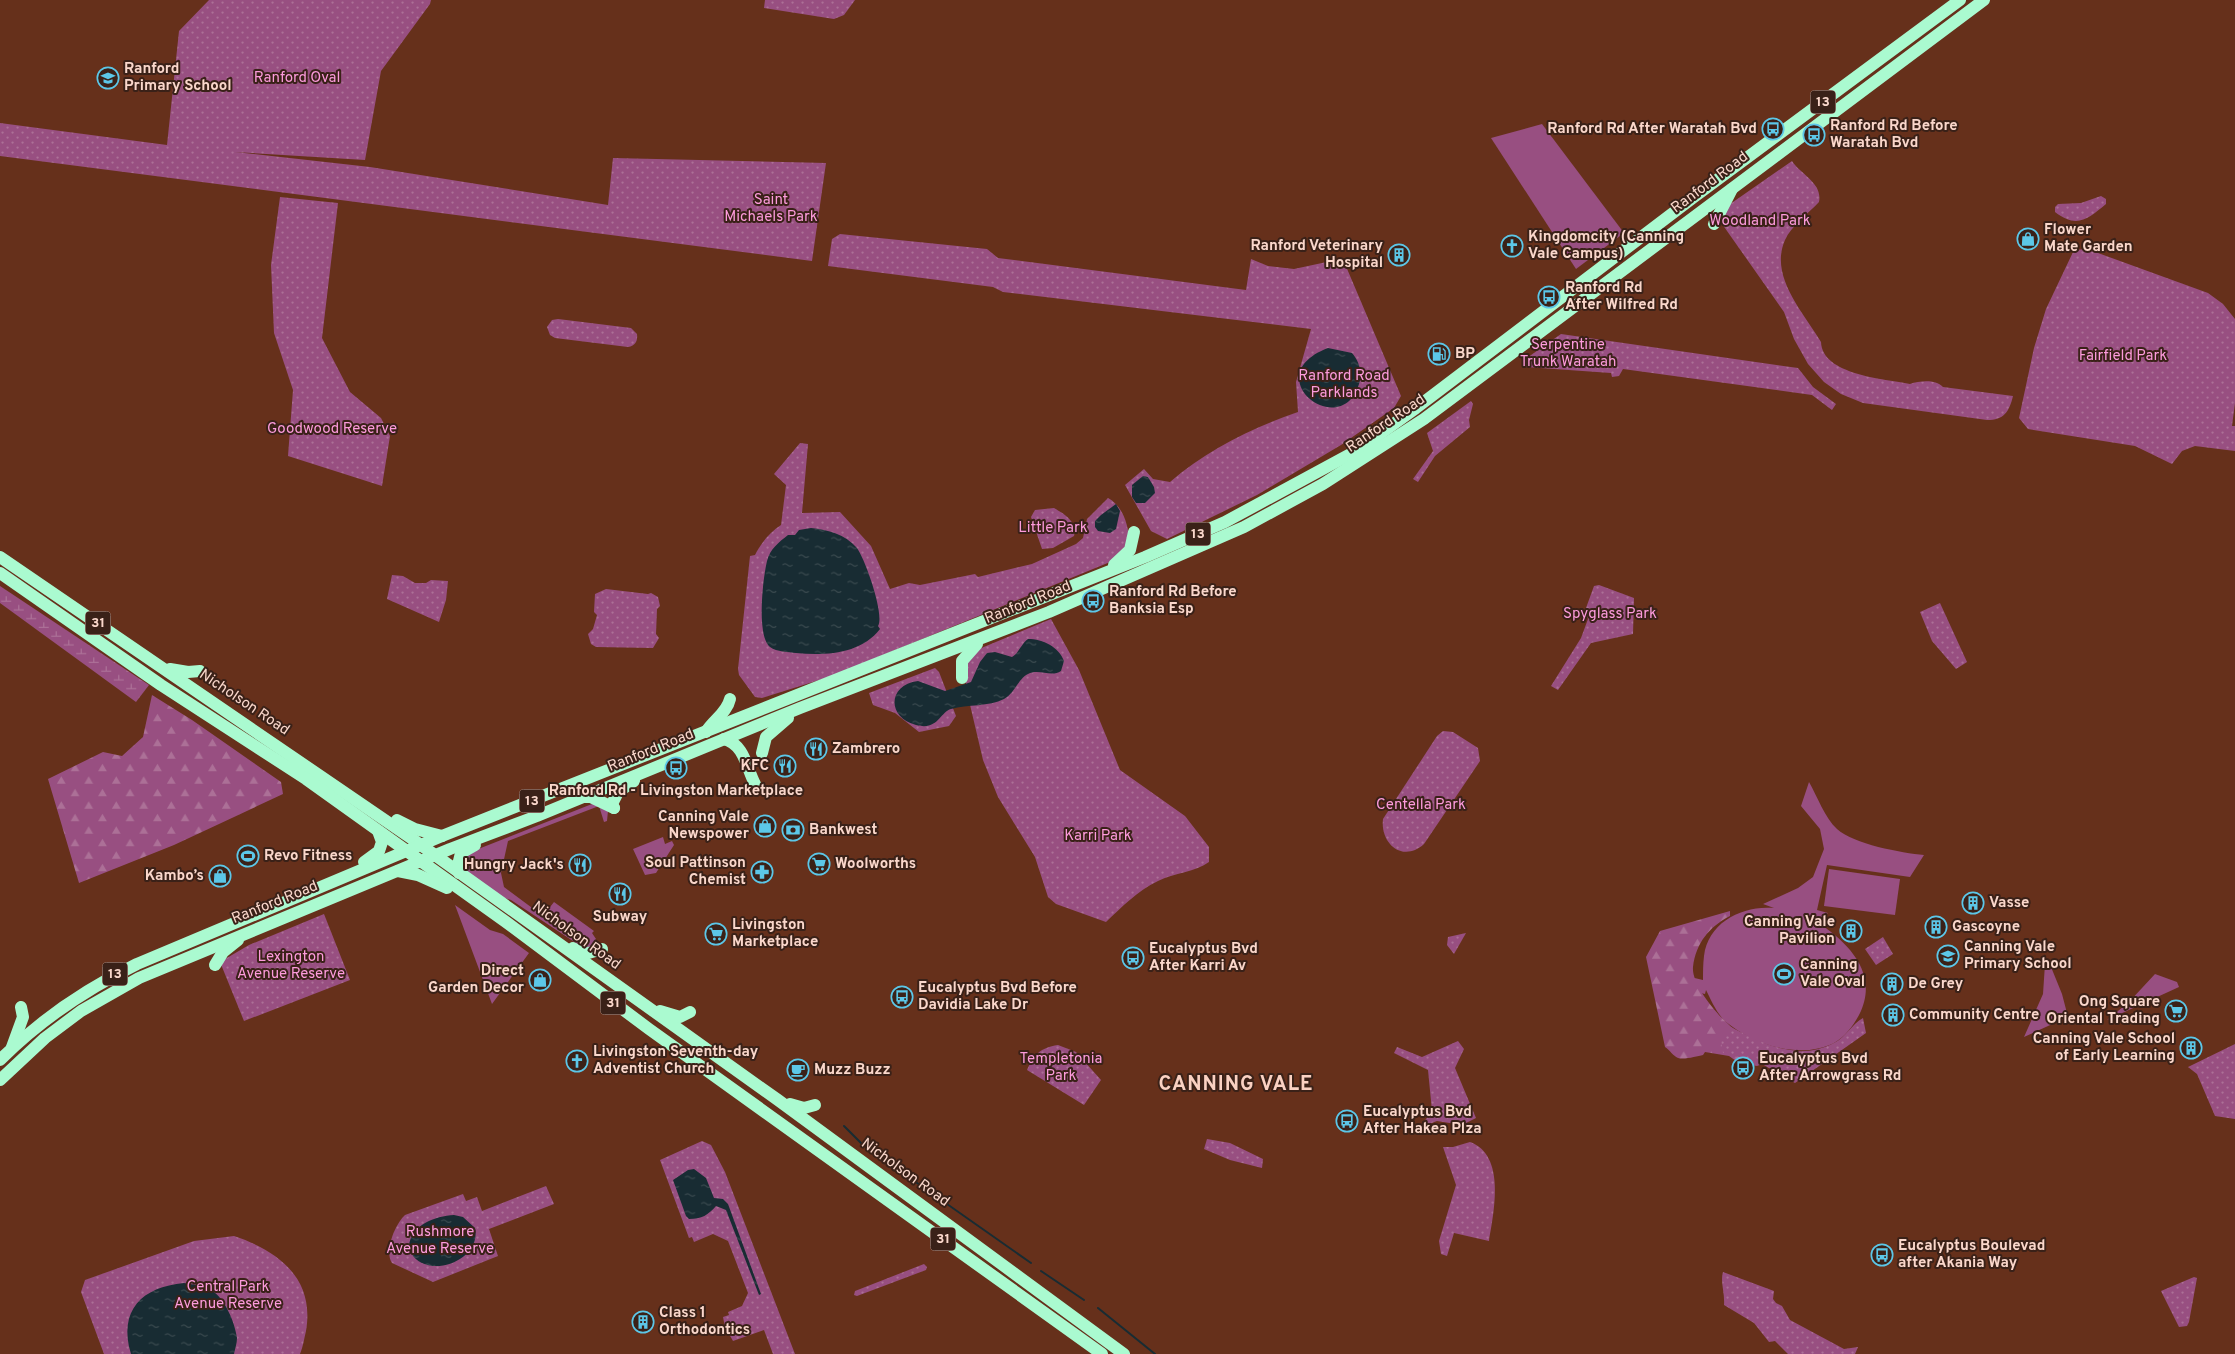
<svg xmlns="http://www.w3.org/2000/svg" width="2235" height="1354" viewBox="0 0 2235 1354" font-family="Overpass,sans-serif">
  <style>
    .grass { fill: #984f81 }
    .forest { fill: url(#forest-firs) }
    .wetland { fill: url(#wetland-marsh) }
    .park { fill: url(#park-dots) }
    .water { fill: url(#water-ripples) }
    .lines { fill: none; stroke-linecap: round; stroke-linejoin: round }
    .stream { stroke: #182c33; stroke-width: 2 }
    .primary { stroke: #aafad0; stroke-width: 12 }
    .labels { text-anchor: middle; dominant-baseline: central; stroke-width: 4; stroke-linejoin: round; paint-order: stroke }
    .shield { fill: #3a2118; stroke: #c0a095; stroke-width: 1 }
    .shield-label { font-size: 14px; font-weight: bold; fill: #fad7cb }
    .poi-label { font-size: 15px; font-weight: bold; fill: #fad7cb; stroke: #3a2118; text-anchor: start }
    .park-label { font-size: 15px; fill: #fd9bdc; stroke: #3a2118 }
    .street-label { font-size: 15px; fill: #fad7cb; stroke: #3a2118 }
    .district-label { font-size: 20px; font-weight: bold; letter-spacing: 1px; fill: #fad1c2; stroke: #3a2118 }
  </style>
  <defs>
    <pattern id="forest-firs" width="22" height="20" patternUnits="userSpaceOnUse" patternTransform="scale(1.25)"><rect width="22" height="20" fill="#984f81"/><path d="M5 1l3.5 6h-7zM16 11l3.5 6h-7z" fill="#ac7097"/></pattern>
    <pattern id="wetland-marsh" width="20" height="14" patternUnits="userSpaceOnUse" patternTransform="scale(1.25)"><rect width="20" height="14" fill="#984f81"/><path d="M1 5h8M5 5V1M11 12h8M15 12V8" fill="none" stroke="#ac7097"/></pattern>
    <pattern id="park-dots" width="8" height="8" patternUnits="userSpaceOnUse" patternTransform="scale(1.25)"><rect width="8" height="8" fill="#984f81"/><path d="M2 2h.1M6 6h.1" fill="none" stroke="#ac7097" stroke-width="1.8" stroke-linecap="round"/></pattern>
    <pattern id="water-ripples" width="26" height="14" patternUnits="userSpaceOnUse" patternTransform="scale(1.25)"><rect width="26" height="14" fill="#182c33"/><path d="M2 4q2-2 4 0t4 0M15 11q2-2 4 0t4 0" fill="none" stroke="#3a4a4f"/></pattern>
  </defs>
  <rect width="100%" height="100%" fill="#66301b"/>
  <g class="grass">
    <path d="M1542 124 1624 233 1576 269 1491 138Z"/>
    <path d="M1809 782C1817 796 1825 818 1837 829 1853 844 1902 853 1924 855L1910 877 1827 865 1817 910 1828 913 1816 921C1849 943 1880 974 1859 1015 1853 1026 1845 1037 1834 1043 1800 1060 1754 1045 1726 1022 1717 1014 1711 1000 1706 990L1705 994 1679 988 1682 975 1703 980C1703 972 1703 964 1704 956 1708 922 1743 905 1774 908L1763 904 1798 888 1813 877 1824 849 1820 829 1801 806Z"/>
    <path d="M597 802 608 811 607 821 604 822 599 806 508 841 501 873 504 887 543 916 554 902 594 931 592 933 596 939 592 946 585 949 511 900 501 897 465 870 461 858 463 855Z"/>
    <path d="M663 837 665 844 672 841 674 845 656 873 645 875 633 849Z"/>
    <path d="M1829 869 1900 879 1895 915 1824 906Z"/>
    <path d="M455 905 490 930 503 934 529 953 492 1004Z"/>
    <path d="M2049 962 2062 994 2068 1017 2024 1037 2043 994 2045 964Z"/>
    <path d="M2155 974 2177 982 2179 987 2107 1020 2129 1002Z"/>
  </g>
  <g class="forest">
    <path d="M152 695 192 720 281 782 283 794 174 845 79 883 48 779 103 752 122 756 143 737Z"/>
    <path d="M1730 911V916C1709 927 1696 943 1693 967 1691 988 1728 1028 1745 1037 1762 1045 1778 1048 1797 1051L1757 1066 1739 1063 1729 1056 1705 1052 1703 1055C1697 1056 1685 1060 1678 1058 1673 1056 1670 1050 1665 1047L1646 957 1660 931Z"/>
  </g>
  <path class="wetland" d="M0 586 149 685 136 702 0 603Z"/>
  <g class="park">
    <path d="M209 0H431L430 4 381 71 365 160 235 152 370 167 608 205 613 158 826 163 812 261 0 156V123L167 145 179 31Z"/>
    <path d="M765 0H855L844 15 834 19 764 8Z"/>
    <path d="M1792 161C1800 174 1823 183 1819 202 1809 213 1791 226 1785 240 1769 276 1803 312 1821 342 1822 375 1885 379 1910 384 1920 381 1935 379 1943 387L2013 396C2009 412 2004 420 1987 420L1863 403 1841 394 1824 382 1808 364 1794 339 1784 312 1720 221 1723 209Z"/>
    <path d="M2101 196 2106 199V204C2088 219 2077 229 2055 212V207L2058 204 2081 203Z"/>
    <path d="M280 197 338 203 322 338 350 392 381 418 390 436 382 486 288 456 293 390 274 333 271 265Z"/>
    <path d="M840 234 987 249 998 258 1246 290 1251 259 1268 266 1294 269 1336 260 1345 264 1401 396 1394 408 1341 445 1257 495 1167 539 1151 531 1125 485 1144 469 1153 479 1170 482C1207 450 1252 428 1298 412L1296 382 1311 329 1003 292 993 287 828 266 832 239Z"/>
    <path d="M2087 249 2208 293 2223 304 2235 319V403L2232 426H2235V451L2195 446 2182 451 2172 464 2135 446 2028 429 2019 418 2034 348 2046 309 2074 250Z"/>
    <path d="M558 319 631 328 637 334C638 341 635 346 628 347L555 338 550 335 547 327 552 320Z"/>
    <path d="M1561 334 1798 368 1813 387 1836 404 1832 410 1812 395 1623 369 1619 376 1612 377 1611 373 1526 367 1524 360Z"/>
    <path d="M1471 401 1473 404 1469 420 1470 427 1435 456 1418 482 1413 479 1433 451 1427 433Z"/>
    <path d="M800 443 808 444 802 513 840 512 871 546 890 589 909 583 920 585 975 574 978 577 1032 564 1076 544 1083 538 1087 519 1108 498C1123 506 1129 526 1129 542L1115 560 832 676 762 698 755 697 739 675 738 669 750 556 755 555C761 543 770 532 781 525L786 485 774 474Z"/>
    <path d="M1054 508C1066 515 1077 522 1074 536L1053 548 1042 549 1031 517 1035 510Z"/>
    <path d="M392 575 403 576 415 583H426L431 580 448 581 446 600 439 622 387 599Z"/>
    <path d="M1599 585 1634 598 1633 634 1591 643 1558 690 1551 686 1581 638 1588 619 1586 608 1594 586Z"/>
    <path d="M606 589 648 594 651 593 658 597 660 606 657 609 656 634 659 638 653 648 596 647 591 644 588 634 593 629 597 615 594 612 595 594Z"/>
    <path d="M1940 603 1967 662 1956 669 1932 641 1920 612Z"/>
    <path d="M1051 619 1079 670 1120 770 1185 816 1209 847V862C1196 872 1174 873 1158 881 1137 891 1122 907 1106 922L1056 904 1048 897 1035 857 998 797 983 760 967 692 965 673 968 662 979 649Z"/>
    <path d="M935 668 939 672 956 716 949 726 919 732 895 713 873 705 869 693Z"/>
    <path d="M1443 731 1453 732 1478 748 1480 761 1424 844C1403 863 1380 844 1383 819L1437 736Z"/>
    <path d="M324 914 350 980 244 1021 220 962 249 945Z"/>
    <path d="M1466 933 1454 954 1447 945 1448 937Z"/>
    <path d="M1883 937 1893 954 1876 965 1865 949Z"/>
    <path d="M1863 1018 1866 1033 1795 1083 1762 1064 1723 1053 1721 1040 1731 1027C1764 1044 1797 1062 1834 1043 1846 1037 1852 1024 1863 1018Z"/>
    <path d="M1458 1041 1464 1049 1455 1068 1476 1118 1462 1125 1437 1121 1424 1126 1423 1123 1432 1111 1428 1070 1394 1053 1397 1047 1422 1057Z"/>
    <path d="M2235 1044V1119L2215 1116 2197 1074 2188 1067Z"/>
    <path d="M1058 1045 1076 1052 1101 1080 1084 1105 1027 1070C1034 1054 1040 1048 1058 1045Z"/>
    <path d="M1207 1139 1230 1143 1263 1159 1262 1168 1230 1160 1204 1149Z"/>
    <path d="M702 1141 711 1145 725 1172 795 1354H773L764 1330 733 1341 725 1327 723 1317 729 1315 728 1312 742 1306 748 1293 728 1241 713 1234 694 1242 692 1237 689 1238 660 1160Z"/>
    <path d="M1470 1142C1506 1155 1494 1212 1489 1241L1454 1233 1447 1256 1441 1254 1439 1241 1456 1185 1443 1147H1453Z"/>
    <path d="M546 1186 554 1204 489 1229 498 1256 433 1282 392 1263C384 1252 395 1224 405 1215L463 1194 466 1201 477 1197 482 1211Z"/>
    <path d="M234 1236C279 1251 315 1279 306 1331 304 1339 303 1347 300 1354H104L81 1292 85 1280 194 1241Z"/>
    <path d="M924 1264 927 1267 926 1270 857 1296 854 1295 855 1291Z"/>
    <path d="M1723 1272 1774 1291 1773 1299 1776 1303 1782 1306 1790 1320 1844 1349 1858 1347 1855 1354H1788L1775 1341 1769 1342 1754 1323 1724 1305C1725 1293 1720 1282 1723 1272Z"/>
    <path d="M2194 1277 2197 1278 2189 1322 2187 1326 2179 1327 2161 1291Z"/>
  </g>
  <g class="water">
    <path d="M1328 348 1352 353C1359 361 1363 373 1359 384 1341 443 1255 376 1328 348Z"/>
    <path d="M1143 476 1148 477 1154 487 1155 493 1145 503H1136L1132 497V485Z"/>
    <path d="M1116 504 1120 511 1116 529 1110 533 1098 531 1095 527V521L1101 515Z"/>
    <path d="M811 528C828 530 845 534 857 548 865 559 885 615 878 626L880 629C861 654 825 656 796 653 788 652 777 652 770 647 756 635 763 578 767 561 770 549 779 542 788 535H795L799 530Z"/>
    <path d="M1028 639C1043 639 1059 647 1064 661L1061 671C1051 678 1039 668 1028 674 1018 679 1015 693 1004 699 989 707 968 704 951 709 940 712 938 731 916 725 887 718 887 685 918 681L945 691 971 682 980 662 987 653 995 652 1012 657C1019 653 1021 644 1028 639Z"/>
    <path d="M694 1169 706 1178 714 1198 723 1199 728 1204 761 1294 759 1295 726 1210 716 1206C708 1215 702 1219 689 1219L686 1216 673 1180 688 1170Z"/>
    <path d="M454 1215 463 1217 475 1228C482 1260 428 1281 411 1253L408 1254 406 1249 409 1246C411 1225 435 1216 454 1215Z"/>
    <path d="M184 1283C194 1285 203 1285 211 1290 225 1298 235 1323 237 1338 237 1343 235 1349 234 1354H131C118 1310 142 1287 184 1283Z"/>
  </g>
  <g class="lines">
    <g class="stream">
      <path d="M844 1126 863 1145 1031 1263"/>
      <path d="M1041 1271 1084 1300"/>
      <path d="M1098 1308 1155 1354"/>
    </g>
    <g class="primary">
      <path d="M1714 224 1732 189"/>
      <path d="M0 557 411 838 778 1100 1124 1354"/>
      <path d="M1114 565 1130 550 1134 532"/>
      <path d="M0 573 161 685 306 779 506 922 649 1029 1102 1354"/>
      <path d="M170 669 188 672 200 671"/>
      <path d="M962 678V661L977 644"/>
      <path d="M706 732C713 720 727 713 730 699"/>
      <path d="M724 739C745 745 746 767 755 784"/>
      <path d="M762 753 766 737 788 718"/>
      <path d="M582 797H591L614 808"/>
      <path d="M614 808 612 804 618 792 634 781"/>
      <path d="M397 820 415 829 442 836"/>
      <path d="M364 862 379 851 382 842 378 831"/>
      <path d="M398 871 418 875 447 888"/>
      <path d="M459 873 458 865 461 853 475 845"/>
      <path d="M573 948 585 954 602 949"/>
      <path d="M215 965 223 952 238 940"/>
      <path d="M660 1011 680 1017 690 1012"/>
      <path d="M12 1047 23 1017 21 1007"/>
      <path d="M0 1060C40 1020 86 989 137 964L442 836 1145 557 1225 522 1356 451 1416 408 1694 197 1960 0"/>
      <path d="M0 1080 45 1038 81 1011 139 978 450 849 537 816 800 708 1049 612 1244 527 1323 484 1424 419 1984 0"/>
      <path d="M790 1104 804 1108 815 1105"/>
    </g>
  </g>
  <defs>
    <g id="school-ring" transform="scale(1.125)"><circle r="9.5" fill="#3a2118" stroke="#5cc7e8" stroke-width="1.5"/><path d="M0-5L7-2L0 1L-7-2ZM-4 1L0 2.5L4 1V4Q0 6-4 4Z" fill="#5cc7e8"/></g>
    <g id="bus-ring" transform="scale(1.125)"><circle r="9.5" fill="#3a2118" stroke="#5cc7e8" stroke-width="1.5"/><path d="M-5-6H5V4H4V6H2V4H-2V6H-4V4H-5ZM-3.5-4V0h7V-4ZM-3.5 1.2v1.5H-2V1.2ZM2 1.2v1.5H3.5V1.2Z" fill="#5cc7e8"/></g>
    <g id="shop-ring" transform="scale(1.125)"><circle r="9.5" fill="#3a2118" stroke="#5cc7e8" stroke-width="1.5"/><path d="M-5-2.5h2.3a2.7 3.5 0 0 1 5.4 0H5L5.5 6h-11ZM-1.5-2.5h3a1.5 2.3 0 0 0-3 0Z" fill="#5cc7e8"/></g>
    <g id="church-ring" transform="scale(1.125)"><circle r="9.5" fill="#3a2118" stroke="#5cc7e8" stroke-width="1.5"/><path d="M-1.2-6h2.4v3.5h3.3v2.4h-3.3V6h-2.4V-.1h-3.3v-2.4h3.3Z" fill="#5cc7e8"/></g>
    <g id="building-ring" transform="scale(1.125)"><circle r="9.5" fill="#3a2118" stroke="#5cc7e8" stroke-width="1.5"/><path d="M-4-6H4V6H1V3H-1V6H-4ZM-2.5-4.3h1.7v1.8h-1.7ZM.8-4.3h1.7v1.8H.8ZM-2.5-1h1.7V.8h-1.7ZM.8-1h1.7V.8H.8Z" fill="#5cc7e8"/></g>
    <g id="fuel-ring" transform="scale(1.125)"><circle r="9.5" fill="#3a2118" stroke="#5cc7e8" stroke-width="1.5"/><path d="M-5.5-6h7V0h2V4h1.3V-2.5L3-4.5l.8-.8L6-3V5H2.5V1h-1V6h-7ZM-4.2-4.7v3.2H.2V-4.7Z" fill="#5cc7e8"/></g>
    <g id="restaurant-ring" transform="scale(1.125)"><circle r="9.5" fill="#3a2118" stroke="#5cc7e8" stroke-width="1.5"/><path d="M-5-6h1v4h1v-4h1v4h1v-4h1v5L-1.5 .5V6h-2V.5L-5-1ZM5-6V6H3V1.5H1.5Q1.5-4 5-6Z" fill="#5cc7e8"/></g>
    <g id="bank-ring" transform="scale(1.125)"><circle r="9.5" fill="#3a2118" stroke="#5cc7e8" stroke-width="1.5"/><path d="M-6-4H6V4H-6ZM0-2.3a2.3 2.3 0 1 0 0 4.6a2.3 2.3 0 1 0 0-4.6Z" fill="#5cc7e8"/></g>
    <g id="stadium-ring" transform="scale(1.125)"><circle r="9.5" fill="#3a2118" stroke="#5cc7e8" stroke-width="1.5"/><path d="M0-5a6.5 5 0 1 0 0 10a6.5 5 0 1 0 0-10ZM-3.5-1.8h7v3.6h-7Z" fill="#5cc7e8"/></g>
    <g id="supermarket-ring" transform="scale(1.125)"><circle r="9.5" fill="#3a2118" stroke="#5cc7e8" stroke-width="1.5"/><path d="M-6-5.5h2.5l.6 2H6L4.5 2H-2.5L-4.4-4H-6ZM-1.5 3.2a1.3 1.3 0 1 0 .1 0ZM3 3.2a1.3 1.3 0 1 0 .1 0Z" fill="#5cc7e8"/></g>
    <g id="pharmacy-ring" transform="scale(1.125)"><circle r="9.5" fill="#3a2118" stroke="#5cc7e8" stroke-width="1.5"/><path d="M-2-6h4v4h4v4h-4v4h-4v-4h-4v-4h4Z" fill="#5cc7e8"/></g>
    <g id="cafe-ring" transform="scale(1.125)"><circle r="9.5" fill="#3a2118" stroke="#5cc7e8" stroke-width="1.5"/><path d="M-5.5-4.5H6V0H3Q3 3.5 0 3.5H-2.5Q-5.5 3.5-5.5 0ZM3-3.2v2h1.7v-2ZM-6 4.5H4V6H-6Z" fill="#5cc7e8"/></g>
  </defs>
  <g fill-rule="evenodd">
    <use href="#school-ring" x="108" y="78"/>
    <use href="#bus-ring" x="1773" y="129"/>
    <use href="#bus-ring" x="1814" y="135"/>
    <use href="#shop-ring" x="2028" y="239"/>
    <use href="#church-ring" x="1512" y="246"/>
    <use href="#building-ring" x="1399" y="255"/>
    <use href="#bus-ring" x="1549" y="297"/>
    <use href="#fuel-ring" x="1439" y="354"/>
    <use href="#bus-ring" x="1093" y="601"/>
    <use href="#restaurant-ring" x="816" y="749"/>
    <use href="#restaurant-ring" x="785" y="766"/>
    <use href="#bus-ring" x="676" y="768"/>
    <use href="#shop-ring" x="765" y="826"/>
    <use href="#bank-ring" x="793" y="830"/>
    <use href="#stadium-ring" x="248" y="856"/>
    <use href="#supermarket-ring" x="819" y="864"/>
    <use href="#restaurant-ring" x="580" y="865"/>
    <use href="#pharmacy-ring" x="762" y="872"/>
    <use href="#shop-ring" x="220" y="876"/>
    <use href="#restaurant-ring" x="620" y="894"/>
    <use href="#building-ring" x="1973" y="903"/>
    <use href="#building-ring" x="1936" y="927"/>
    <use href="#building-ring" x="1851" y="931"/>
    <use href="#supermarket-ring" x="716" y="934"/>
    <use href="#school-ring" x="1948" y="956"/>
    <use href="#bus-ring" x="1133" y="958"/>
    <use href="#stadium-ring" x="1784" y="974"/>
    <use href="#shop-ring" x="540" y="980"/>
    <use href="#building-ring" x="1892" y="984"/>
    <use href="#bus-ring" x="902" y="997"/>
    <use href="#supermarket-ring" x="2176" y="1011"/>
    <use href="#building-ring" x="1893" y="1015"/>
    <use href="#building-ring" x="2191" y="1048"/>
    <use href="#church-ring" x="577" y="1061"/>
    <use href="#bus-ring" x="1743" y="1068"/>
    <use href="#cafe-ring" x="798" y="1070"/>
    <use href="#bus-ring" x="1347" y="1121"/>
    <use href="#bus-ring" x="1882" y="1255"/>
    <use href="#building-ring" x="643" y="1322"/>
  </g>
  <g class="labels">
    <g class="shield">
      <rect x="1810.5" y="90.5" width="25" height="23" rx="4"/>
      <rect x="1185.5" y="522.5" width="25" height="23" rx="4"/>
      <rect x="85.5" y="611.5" width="25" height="23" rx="4"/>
      <rect x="519.5" y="789.5" width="25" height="23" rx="4"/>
      <rect x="102.5" y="962.5" width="25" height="23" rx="4"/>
      <rect x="600.5" y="991.5" width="25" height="23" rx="4"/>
      <rect x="930.5" y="1227.5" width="25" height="23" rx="4"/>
    </g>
    <g class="shield-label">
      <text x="1823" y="102">13</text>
      <text x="1198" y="534">13</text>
      <text x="98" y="623">31</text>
      <text x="532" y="801">13</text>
      <text x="115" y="974">13</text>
      <text x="613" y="1003">31</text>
      <text x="943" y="1239">31</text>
    </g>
    <g class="poi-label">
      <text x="124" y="69">Ranford<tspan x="124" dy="17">Primary School</tspan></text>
      <text x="1830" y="126">Ranford Rd Before<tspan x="1830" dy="17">Waratah Bvd</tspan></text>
      <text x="1757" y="129" text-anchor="end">Ranford Rd After Waratah Bvd</text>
      <text x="2044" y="230">Flower<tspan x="2044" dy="17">Mate Garden</tspan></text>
      <text x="1528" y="237">Kingdomcity (Canning<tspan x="1528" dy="17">Vale Campus)</tspan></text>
      <text x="1383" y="246" text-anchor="end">Ranford Veterinary<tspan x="1383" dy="17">Hospital</tspan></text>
      <text x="1565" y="288">Ranford Rd<tspan x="1565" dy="17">After Wilfred Rd</tspan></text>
      <text x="1455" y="354">BP</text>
      <text x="1109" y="592">Ranford Rd Before<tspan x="1109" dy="17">Banksia Esp</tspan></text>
      <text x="832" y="749">Zambrero</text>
      <text x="769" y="766" text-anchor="end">KFC</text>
      <text x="676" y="791" text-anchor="middle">Ranford Rd - Livingston Marketplace</text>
      <text x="749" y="817" text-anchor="end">Canning Vale<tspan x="749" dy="17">Newspower</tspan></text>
      <text x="809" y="830">Bankwest</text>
      <text x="264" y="856">Revo Fitness</text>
      <text x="746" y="863" text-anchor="end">Soul Pattinson<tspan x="746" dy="17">Chemist</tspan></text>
      <text x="835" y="864">Woolworths</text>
      <text x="564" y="865" text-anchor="end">Hungry Jack's</text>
      <text x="204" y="876" text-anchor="end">Kambo’s</text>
      <text x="1989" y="903">Vasse</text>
      <text x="620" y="917" text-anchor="middle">Subway</text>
      <text x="1835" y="922" text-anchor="end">Canning Vale<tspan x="1835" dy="17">Pavilion</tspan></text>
      <text x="732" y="925">Livingston<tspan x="732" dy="17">Marketplace</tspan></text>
      <text x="1952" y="927">Gascoyne</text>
      <text x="1964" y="947">Canning Vale<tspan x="1964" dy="17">Primary School</tspan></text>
      <text x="1149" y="949">Eucalyptus Bvd<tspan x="1149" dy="17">After Karri Av</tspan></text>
      <text x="1800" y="965">Canning<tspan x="1800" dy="17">Vale Oval</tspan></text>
      <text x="524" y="971" text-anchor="end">Direct<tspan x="524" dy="17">Garden Decor</tspan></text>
      <text x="1908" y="984">De Grey</text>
      <text x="918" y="988">Eucalyptus Bvd Before<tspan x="918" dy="17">Davidia Lake Dr</tspan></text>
      <text x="2160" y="1002" text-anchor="end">Ong Square<tspan x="2160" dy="17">Oriental Trading</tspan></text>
      <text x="1909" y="1015">Community Centre</text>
      <text x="2175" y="1039" text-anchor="end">Canning Vale School<tspan x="2175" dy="17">of Early Learning</tspan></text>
      <text x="593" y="1052">Livingston Seventh-day<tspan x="593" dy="17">Adventist Church</tspan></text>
      <text x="1759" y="1059">Eucalyptus Bvd<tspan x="1759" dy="17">After Arrowgrass Rd</tspan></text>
      <text x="814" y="1070">Muzz Buzz</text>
      <text x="1363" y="1112">Eucalyptus Bvd<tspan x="1363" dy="17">After Hakea Plza</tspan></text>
      <text x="1898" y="1246">Eucalyptus Boulevad<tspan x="1898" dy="17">after Akania Way</tspan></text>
      <text x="659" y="1313">Class 1<tspan x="659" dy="17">Orthodontics</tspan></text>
    </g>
    <g class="park-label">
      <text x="297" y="78">Ranford Oval</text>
      <text x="771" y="200">Saint<tspan x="771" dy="17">Michaels Park</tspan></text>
      <text x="1760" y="221">Woodland Park</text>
      <text x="1568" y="345">Serpentine<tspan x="1568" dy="17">Trunk Waratah</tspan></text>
      <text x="2123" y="356">Fairfield Park</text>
      <text x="1344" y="376">Ranford Road<tspan x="1344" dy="17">Parklands</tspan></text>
      <text x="332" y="429">Goodwood Reserve</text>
      <text x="1053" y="528">Little Park</text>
      <text x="1610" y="614">Spyglass Park</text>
      <text x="1421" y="805">Centella Park</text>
      <text x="1098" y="836">Karri Park</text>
      <text x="291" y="957">Lexington<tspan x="291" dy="17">Avenue Reserve</tspan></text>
      <text x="1061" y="1059">Templetonia<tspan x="1061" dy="17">Park</tspan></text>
      <text x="440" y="1232">Rushmore<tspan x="440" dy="17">Avenue Reserve</tspan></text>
      <text x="228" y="1287">Central Park<tspan x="228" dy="17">Avenue Reserve</tspan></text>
    </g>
    <g class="street-label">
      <text transform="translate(1710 183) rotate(-37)">Ranford Road</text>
      <text transform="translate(1386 424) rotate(-34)">Ranford Road</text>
      <text transform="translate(1028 603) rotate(-22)">Ranford Road</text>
      <text transform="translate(244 703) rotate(34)">Nicholson Road</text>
      <text transform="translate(651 751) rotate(-22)">Ranford Road</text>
      <text transform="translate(275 903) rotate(-22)">Ranford Road</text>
      <text transform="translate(576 936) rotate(36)">Nicholson Road</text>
      <text transform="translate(905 1173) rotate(36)">Nicholson Road</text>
    </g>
    <g class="district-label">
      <text x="1236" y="1085">CANNING VALE</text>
    </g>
  </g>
</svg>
